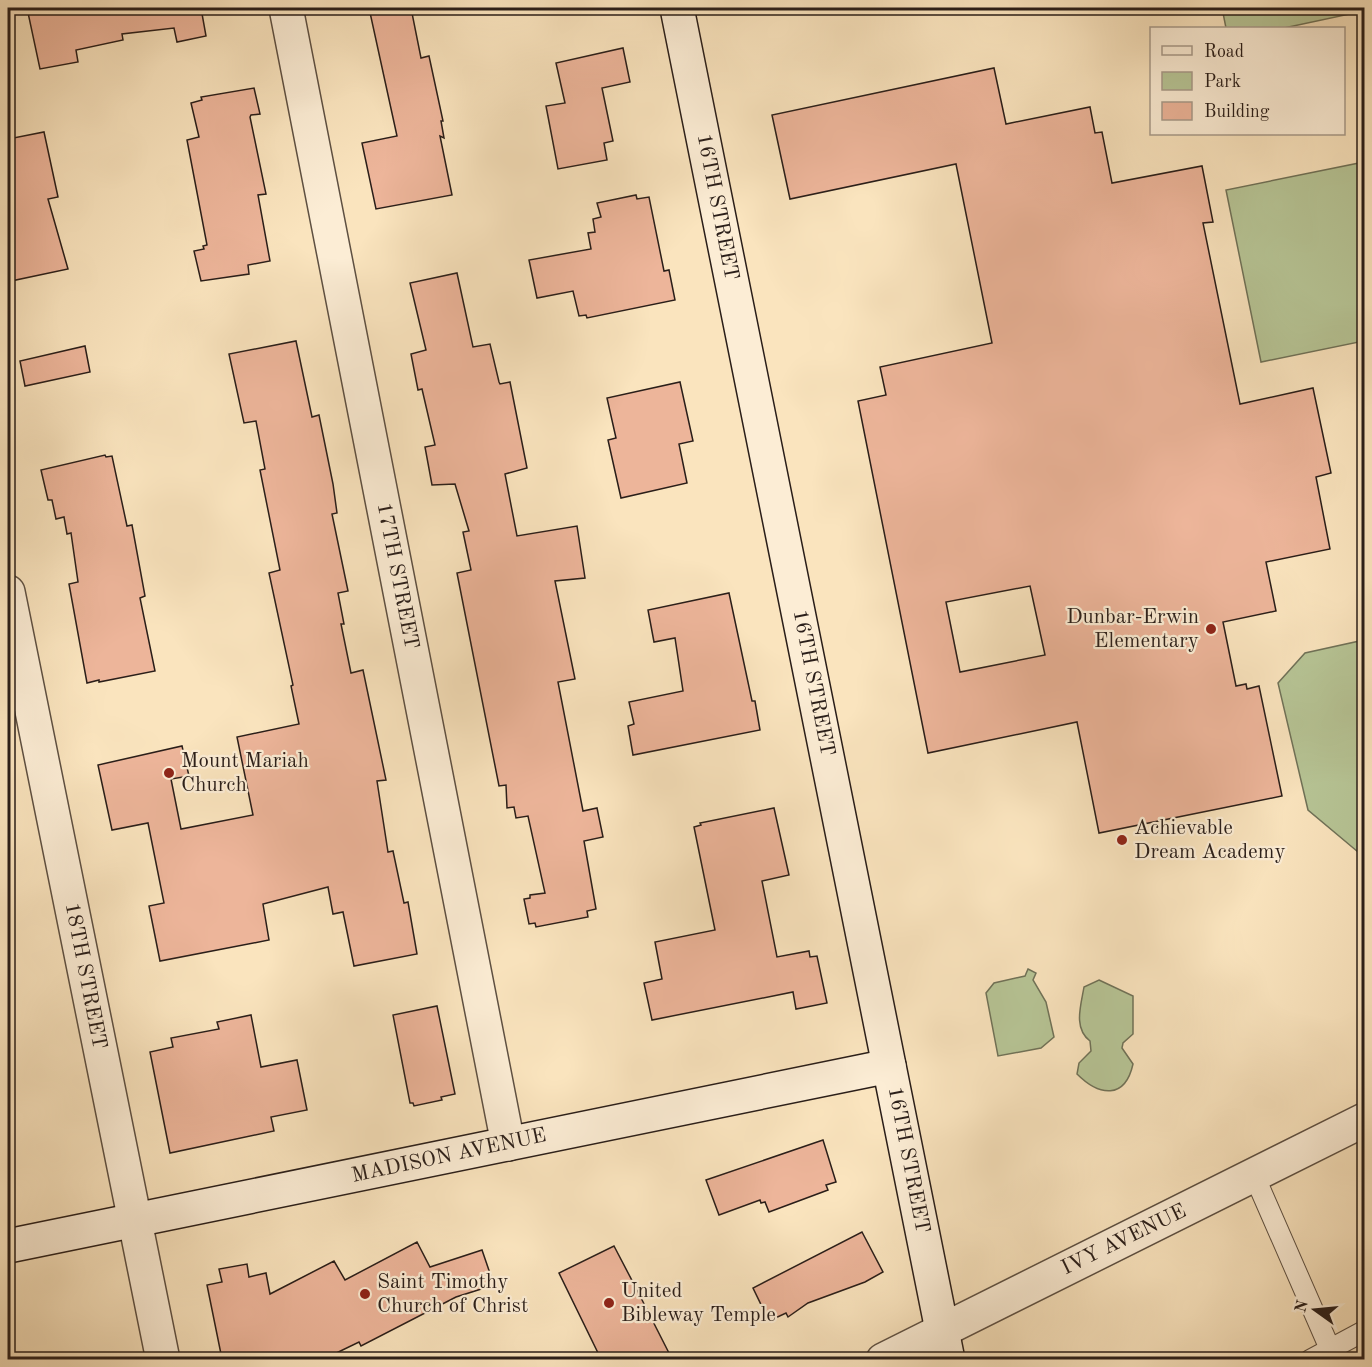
<svg xmlns="http://www.w3.org/2000/svg" width="1372" height="1367" viewBox="0 0 1372 1367" font-family="'Old Standard TT',serif">
  <style>
    .green { fill: #b7c596; stroke: #707258; stroke-width: 1.5 }
    .building { fill: #edb59a; stroke: #2a1e19; stroke-width: 1.5; fill-rule: evenodd }
    .lines { fill: none; stroke-linecap: round; stroke-linejoin: round }
    .lane-casing { stroke: #5e5042; stroke-width: 22 }
    .street-casing { stroke: #5e5042; stroke-width: 36 }
    .secondary-casing { stroke: #2a1e19; stroke-width: 36 }
    .lane { stroke: #fcedd5; stroke-width: 20 }
    .street { stroke: #fcedd5; stroke-width: 33 }
    .secondary { stroke: #fcedd5; stroke-width: 33 }
    .poi-dot { fill: #8f2418; stroke: #fcedd5; stroke-width: 2 }
    .labels { text-anchor: middle; dominant-baseline: central; stroke-width: 4.5; stroke-linejoin: round; paint-order: stroke }
    .street-label { font-size: 21px; fill: #2a1e19; stroke: #fcedd5 }
    .poi-label { font-size: 21px; fill: #2a1e19; stroke: #fcedd5; text-anchor: start }
  </style>
  <rect width="100%" height="100%" fill="#fae4be"/>
  <filter id="stains"><feTurbulence type="fractalNoise" baseFrequency=".00333" numOctaves="4"/><feColorMatrix values="0 0 0 0 .2 0 0 0 0 .09 0 0 0 0 .02 0 0 0 .5 -.17"/></filter>
  <radialGradient id="worn" r=".72"><stop offset=".6" stop-color="#630" stop-opacity="0"/><stop offset="1" stop-color="#630" stop-opacity=".3"/></radialGradient>
  <g class="green">
    <path d="M1222 8H1364V11L1284 28H1226Z"/>
    <path d="M1364 162V341L1261 362 1226 190Z"/>
    <path d="M1364 640V857L1308 810 1278 683 1305 653Z"/>
    <path d="M1028 969 1036 973 1033 980 1046 1002 1054 1037 1041 1048 998 1056 986 993 994 983 1025 976Z"/>
    <path d="M1099 980 1133 996V1034L1123 1043 1122 1048 1133 1064C1125 1100 1099 1096 1077 1074L1079 1063 1091 1051 1090 1041C1073 1028 1081 1005 1084 987Z"/>
  </g>
  <g class="building">
    <path d="M27 8H201L206 36 177 42 174 28 122 34 123 40 76 50 78 62 40 69Z"/>
    <path d="M369 8H411L421 58 429 56 443 121H441L444 138 440 136 452 195 376 209 362 143 397 136Z"/>
    <path d="M623 48 630 82 602 88 613 141 604 143 607 160 558 169 546 106 565 103 556 63Z"/>
    <path d="M994 68 1006 124 1090 107 1095 133 1102 132 1112 183 1202 166 1213 222 1203 223 1240 404 1313 388 1331 473 1316 477 1330 549 1266 562 1276 611 1223 622 1236 686 1246 684 1247 689 1259 686 1282 796 1099 833 1077 722 928 753 858 401 886 395 880 367 992 343 956 164 790 199 772 115ZM1030 586 1045 655 960 672 946 602Z"/>
    <path d="M254 88 260 114 251 115 250 117 266 194 258 195 270 261 248 265 249 274 201 281 194 251 204 249 203 246 207 245 187 140 199 137 191 103 202 100 201 97Z"/>
    <path d="M44 132 58 197 48 199 68 269 11 281 8 260V139Z"/>
    <path d="M636 195 637 199 649 197 664 271 669 270 675 300 587 318 586 315 579 316 573 291 537 298 529 260 591 249 588 233 595 232 593 219 601 217 597 203Z"/>
    <path d="M457 273 473 347 490 344 499 382 500 384 510 382 527 468 505 474 517 536 577 526 585 578 555 581 575 679 558 682 583 811 597 808 603 837 584 841 596 909 587 911 588 917 536 927 535 923 529 924 524 899 530 898V895L545 893 528 816 516 818 514 807 507 808 506 785 499 786 457 573 471 570 463 532 469 531 455 484 432 485 425 447 435 445 422 389 418 390 411 354 426 350 410 283Z"/>
    <path d="M296 341 312 417 319 415 333 484 337 513 332 514 348 591 338 593 344 624H341L351 673 363 670 386 780 377 781 388 852 393 851 404 903 408 902 417 954 354 966 343 912 333 914 328 887 263 904 269 940 160 961 149 906 164 903 148 823 112 830 98 765 182 746 189 776 171 779 181 829 253 815 237 737 299 724 291 686 293 685 269 573 280 570 260 470 265 469 256 421 244 423 229 354Z"/>
    <path d="M85 346 90 372 25 386 20 361Z"/>
    <path d="M680 382 693 441 679 444 687 483 621 498 608 440 616 438 607 398Z"/>
    <path d="M105 455 106 457 112 456 127 526 132 525 145 596 140 598 155 671 99 682V680L87 683 69 584 78 582 71 533 67 534 64 517 56 519 52 500H48L41 470Z"/>
    <path d="M729 593 752 701H755L760 730 633 755 628 726 634 724 629 702 683 691 675 638 654 642 648 610Z"/>
    <path d="M774 808 789 875 762 881 777 957 809 951 810 957 817 956 827 1003 796 1009 793 992 652 1020 644 983 662 979 655 942 715 930 694 827 701 825 700 823Z"/>
    <path d="M437 1006 455 1094 441 1097 442 1100 414 1106 413 1103H410L393 1015Z"/>
    <path d="M251 1015 261 1067 297 1060 307 1110 271 1117 274 1131 170 1153 150 1052 173 1047 171 1038 219 1029 217 1022Z"/>
    <path d="M823 1140 836 1182 826 1185 828 1190 769 1212 765 1202 761 1203 760 1200 719 1215 706 1180Z"/>
    <path d="M862 1232 883 1272 865 1282 808 1303 788 1317 786 1313 769 1321 753 1288Z"/>
    <path d="M417 1242 430 1267 482 1250 494 1285 456 1297 361 1346 359 1342 324 1359H222L207 1285 222 1282 219 1269 247 1264 249 1277 266 1273 270 1294 334 1261 345 1280Z"/>
    <path d="M614 1246 637 1290 672 1359H601L559 1273Z"/>
  </g>
  <g class="lines">
    <g class="lane-casing">
      <g id="lane">
        <path d="M1254 1175 1330 1349"/>
        <path d="M1310 1360 1364 1331"/>
      </g>
    </g>
    <g class="street-casing">
      <g id="street">
        <path d="M286 8 508 1144"/>
        <path d="M8 592 163 1360"/>
        <path d="M883 1360 1364 1120"/>
      </g>
    </g>
    <g class="secondary-casing">
      <g id="secondary">
        <path d="M677 8 948 1360"/>
        <path d="M8 1246 889 1066"/>
      </g>
    </g>
    <use href="#lane" class="lane"/>
    <use href="#street" class="street"/>
    <use href="#secondary" class="secondary"/>
  </g>
  <g class="poi-dot">
    <circle cx="1211" cy="629" r="6"/>
    <circle cx="169" cy="773" r="6"/>
    <circle cx="1122" cy="840" r="6"/>
    <circle cx="365" cy="1294" r="6"/>
    <circle cx="609" cy="1303" r="6"/>
  </g>
  <g class="labels">
    <g class="street-label">
      <text transform="translate(717 207) rotate(79)">16TH STREET</text>
      <text transform="translate(397 576) rotate(79)">17TH STREET</text>
      <text transform="translate(813 683) rotate(79)">16TH STREET</text>
      <text transform="translate(85 976) rotate(79)">18TH STREET</text>
      <text transform="translate(449 1156) rotate(-12)">MADISON AVENUE</text>
      <text transform="translate(908 1160) rotate(79)">16TH STREET</text>
      <text transform="translate(1124 1240) rotate(-26)">IVY AVENUE</text>
    </g>
    <g class="poi-label">
      <text x="1199" y="617" text-anchor="end">Dunbar-Erwin<tspan x="1199" dy="24">Elementary</tspan></text>
      <text x="181" y="761">Mount Mariah<tspan x="181" dy="24">Church</tspan></text>
      <text x="1134" y="828">Achievable<tspan x="1134" dy="24">Dream Academy</tspan></text>
      <text x="377" y="1282">Saint Timothy<tspan x="377" dy="24">Church of Christ</tspan></text>
      <text x="621" y="1291">United<tspan x="621" dy="24">Bibleway Temple</tspan></text>
    </g>
  </g>
  <rect width="1372" height="1367" fill="none" stroke="#fae4be" stroke-width="30"/>
  <rect x="9" y="9" width="1354" height="1349" fill="none" stroke="#2a1e19" stroke-width="3"/>
  <rect x="15" y="15" width="1342" height="1337" fill="none" stroke="#2a1e19" stroke-width="1.5"/>
  <rect x="1150" y="27" width="195" height="108" fill="#fcedd5" stroke="#a89a8a" stroke-width="1.5"/>
  <rect x="1162" y="46" width="30" height="9" fill="#fcedd5" stroke="#a89a8a" stroke-width="1.5"/>
  <text x="1204" y="57" font-size="18" fill="#2a1e19">Road</text>
  <rect x="1162" y="72" width="30" height="18" fill="#b7c596" stroke="#a89a8a" stroke-width="1.5"/>
  <text x="1204" y="87" font-size="18" fill="#2a1e19">Park</text>
  <rect x="1162" y="102" width="30" height="18" fill="#edb59a" stroke="#a89a8a" stroke-width="1.5"/>
  <text x="1204" y="117" font-size="18" fill="#2a1e19">Building</text>
  <g transform="translate(1315 1310) rotate(285)" stroke="#fcedd5" stroke-width="4.5" paint-order="stroke">
  <path d="M0-4.5L10 22L0 15L-10 22Z" fill="#2a1e19"/>
  <text y="-9" font-size="16" font-weight="bold" text-anchor="middle" fill="#2a1e19">N</text>
  </g>
  <rect width="100%" height="100%" filter="url(#stains)"/>
  <rect width="100%" height="100%" fill="url(#worn)"/>
</svg>
